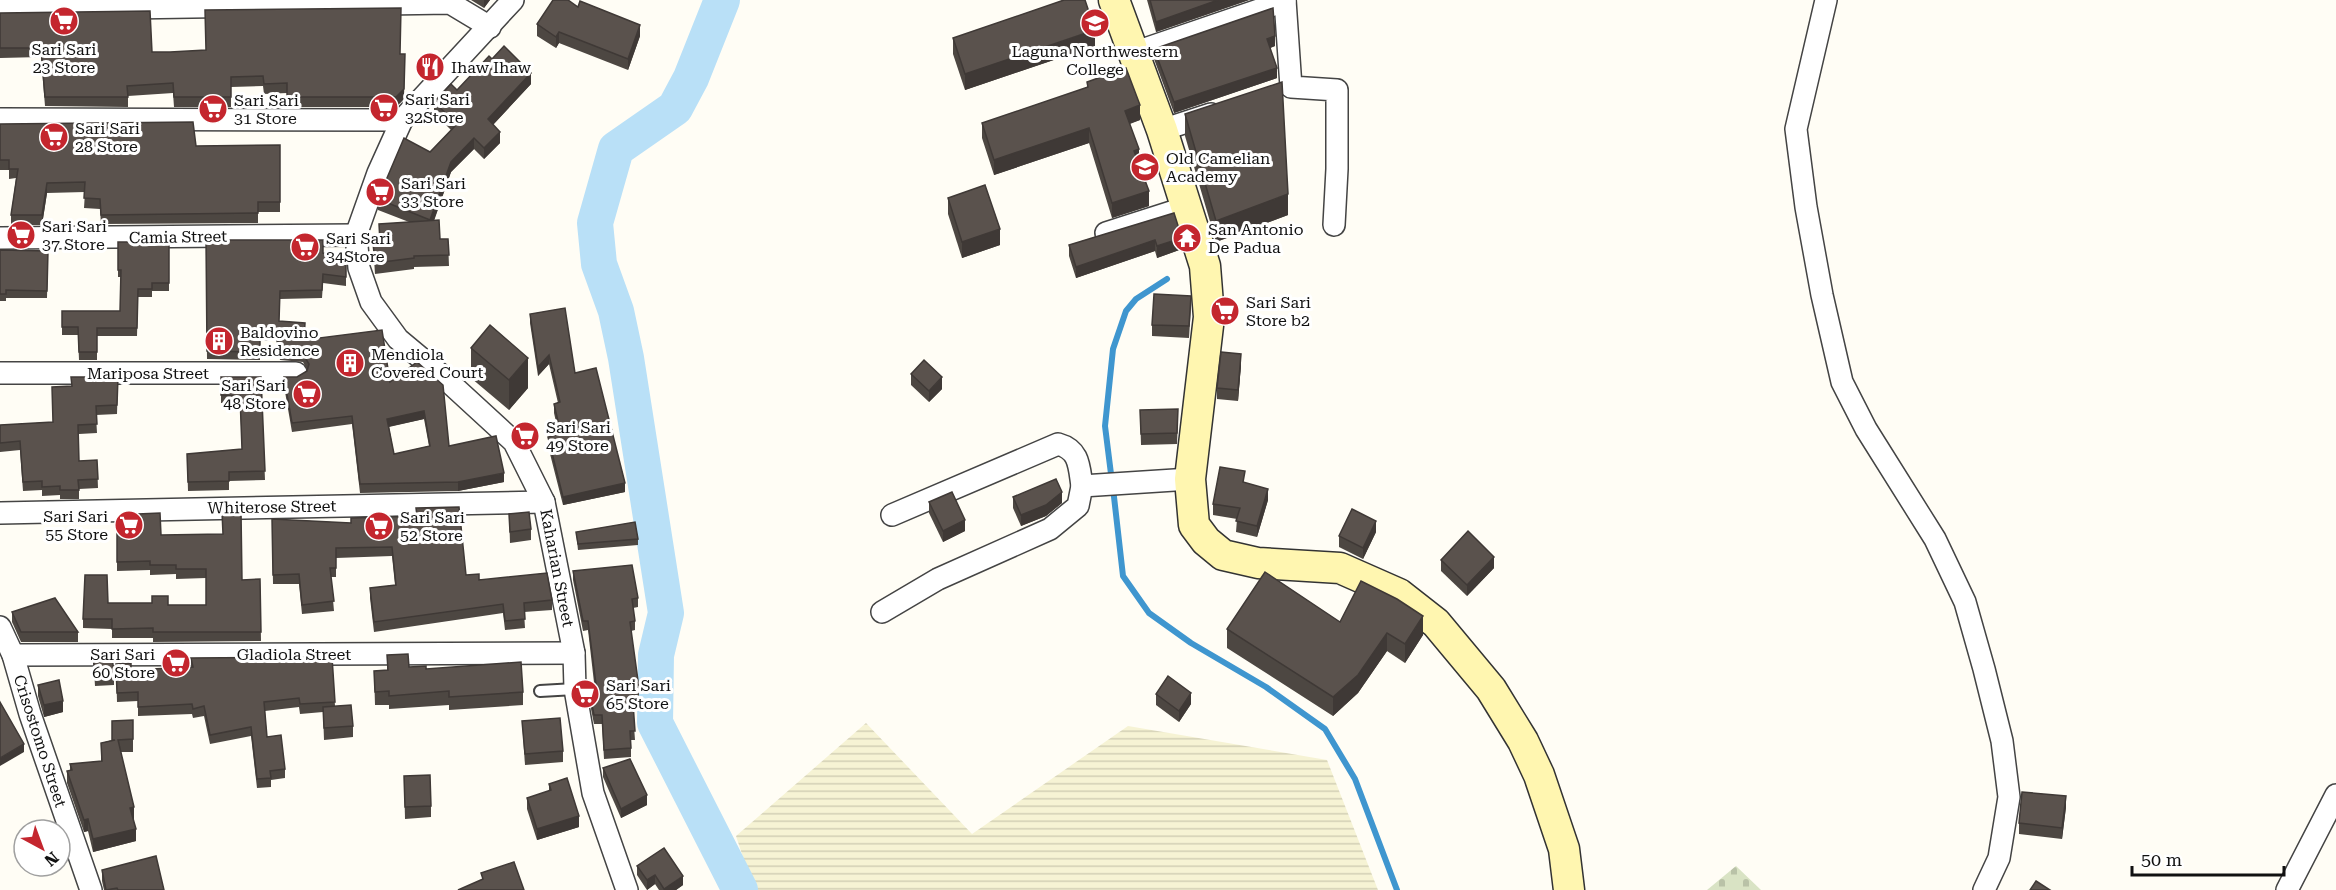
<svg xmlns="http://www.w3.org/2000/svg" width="2336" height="890" viewBox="0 0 2336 890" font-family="'Roboto Serif',serif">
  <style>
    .farmland { fill: url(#farmland-rules) }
    .cemetery { fill: url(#cemetery-stones) }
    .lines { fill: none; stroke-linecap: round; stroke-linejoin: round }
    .stream { stroke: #3f96cf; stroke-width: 6 }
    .river { stroke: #b9e0f7; stroke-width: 36 }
    .lane-casing { stroke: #444; stroke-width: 14 }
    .street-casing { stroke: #444; stroke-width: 24 }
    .secondary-casing { stroke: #333; stroke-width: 33 }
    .lane { stroke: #fff; stroke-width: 10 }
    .street { stroke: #fff; stroke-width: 21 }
    .secondary { stroke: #fff6b0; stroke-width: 30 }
    .wall { fill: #4d4742; fill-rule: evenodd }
    .shaded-wall { fill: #3f3936 }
    .building { fill: #5a524d; stroke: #3f3936; stroke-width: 1.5; fill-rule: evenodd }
    .labels { text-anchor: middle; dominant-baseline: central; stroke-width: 6; stroke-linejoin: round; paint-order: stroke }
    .poi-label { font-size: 16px; fill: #111; stroke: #fff; text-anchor: start }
    .street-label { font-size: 16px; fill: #111; stroke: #fff }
  </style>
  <defs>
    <pattern id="farmland-rules" width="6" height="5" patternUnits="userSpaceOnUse" patternTransform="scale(1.5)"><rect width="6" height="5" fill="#f6f3d4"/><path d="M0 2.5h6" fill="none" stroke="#d2cfb5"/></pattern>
    <pattern id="cemetery-stones" width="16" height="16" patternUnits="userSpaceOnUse" patternTransform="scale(1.5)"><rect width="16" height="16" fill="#d9e3c4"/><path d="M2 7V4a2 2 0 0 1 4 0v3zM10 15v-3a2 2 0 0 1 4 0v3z" fill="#b9c2a7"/></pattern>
  </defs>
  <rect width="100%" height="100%" fill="#fffdf5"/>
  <path class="farmland" d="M866 723 972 834 1128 726 1327 760 1378 890H754L736 836Z"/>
  <path class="cemetery" d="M1736 866 1761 890H1707Z"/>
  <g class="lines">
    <g class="stream">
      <path d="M1111 474 1105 426 1113 349 1126 311 1136 299 1167 279"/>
      <path d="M1113 488 1123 576 1149 613 1191 643 1266 687 1325 729 1355 779 1397 890"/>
    </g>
    <path class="river" d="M722 0 691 78 675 108 616 149 595 223 599 264 616 311 626 358 666 613 656 655 655 723 740 890"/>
    <g class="lane-casing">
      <path id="lane" d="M540 691 575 689"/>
    </g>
    <g class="street-casing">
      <g id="street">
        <path d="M513 0 402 120 378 173 356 235 359 268 371 302 398 339 440 374 514 442 544 502 574 653 575 689 593 793 627 890"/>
        <path d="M1285 0 1291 87 1337 90V169L1334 225"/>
        <path d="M1826 0 1796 129 1806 207 1822 295 1842 382 1866 429 1935 539 1965 602 1984 669 2002 741 2009 797 1999 858 1984 890"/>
        <path d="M0 10 450 3 490 27"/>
        <path d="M1133 53 1285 1"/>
        <path d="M0 119 402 120"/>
        <path d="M1162 130 1211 114"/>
        <path d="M1106 233 1187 207"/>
        <path d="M0 238 356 235"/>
        <path d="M0 373H296"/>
        <path d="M0 513 544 502"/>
        <path d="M892 515 1058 444C1080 450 1079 467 1082 486"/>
        <path d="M882 612 938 579 1050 529 1078 506 1082 486 1190 479"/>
        <path d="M0 627 13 655 30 714 91 890"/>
        <path d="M13 655 574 653"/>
        <path d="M2287 890 2336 795"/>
      </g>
    </g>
    <g class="secondary-casing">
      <path id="secondary" d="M1114 0 1162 130 1205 266 1209 317 1190 479 1194 525 1206 541 1223 555 1258 563 1340 568 1399 594 1436 623 1491 689 1523 741 1539 775 1564 849 1569 890"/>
    </g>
    <use href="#lane" class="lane"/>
    <use href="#street" class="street"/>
    <use href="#secondary" class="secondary"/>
  </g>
  <g class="wall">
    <path d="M471 0H490L484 8Z"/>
    <path d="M1147 0H1249L1156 32Z"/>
    <path d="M578 7 640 36 628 70 559 43 556 48 537 36V24Z"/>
    <path d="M0 13 152 52 401 54 404 99 396 107H287V93L264 94 263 86 231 87V107H174L173 93 128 96V107L45 106 41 57 0 58Z"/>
    <path d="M953 38 1095 46 965 90 953 54Z"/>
    <path d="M1275 46 1270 48 1277 78 1174 113 1154 59V49Z"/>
    <path d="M492 59 531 84 493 125 500 143 484 159 474 149 451 172 434 221 440 239H448L449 266 414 267V269L375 274 373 243 380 242 379 224 409 222 378 210V199L430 152 451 130 434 113V102L457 90Z"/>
    <path d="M1087 82 1140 120 1130 124 1149 206 1112 218 1089 143 994 175 982 138V123L1087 88Z"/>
    <path d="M1185 114 1288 215 1216 242 1185 136Z"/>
    <path d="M0 124 196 146 280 145V212H258V223L101 224 100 209 84 208 85 192 47 193 42 225H11V215L16 178 9 179V170H0Z"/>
    <path d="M948 198 1000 245 962 258 948 214Z"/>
    <path d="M1174 213 1182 249 1157 258 1155 251 1076 278 1069 256V245Z"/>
    <path d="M206 240 323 253 346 277V286L323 283 322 298 280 299 279 321 305 340 390 382 417 362 449 446 504 482 458 491 360 493 352 424 292 432 284 386V377H297L307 371V370L303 362 280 360 276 340 260 341V360L207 359ZM424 419 429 446 394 454 389 427Z"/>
    <path d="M118 242H169V291H152V297H138L137 336H97V360H79L78 335H62V311H120L121 277H118Z"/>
    <path d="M0 250 48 251 47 298H6V301H0Z"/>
    <path d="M1191 307 1189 338 1152 336V325Z"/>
    <path d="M530 314 575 373 625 492 563 505 548 446V437L559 435 554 413V404L558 403 549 364 538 376 530 323Z"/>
    <path d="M471 348 528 388 509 410 471 378Z"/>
    <path d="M1241 365 1238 401 1217 399V388Z"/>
    <path d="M911 374 942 389 929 402 911 385Z"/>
    <path d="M118 377 117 414 96 415 97 433 79 434V461L97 460 98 488 79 489V499H60V495L42 496V490L23 491 20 450 0 452V425L53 422 71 386Z"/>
    <path d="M221 377H261L265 480 229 481V490L188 491 187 454 242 449 240 404 221 403Z"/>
    <path d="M1140 410 1178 420 1177 444 1141 445Z"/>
    <path d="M1245 483 1268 500 1257 537 1236 532 1237 519 1213 515V504Z"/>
    <path d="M1013 497 1062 503 1046 516 1021 526 1013 508Z"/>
    <path d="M929 502 965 531 943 542 929 513Z"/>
    <path d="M416 508 466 575 552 600V610L524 612 525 628 505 630 503 613 374 632 370 598V588L395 585 392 556 336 558V577H331L334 611 302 614 299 584H273L272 519 351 523 416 516Z"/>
    <path d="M509 514 531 529V540L510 543Z"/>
    <path d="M117 523 161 535 242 580 260 579 261 641 153 642V638H112V629L83 628V619L108 603 168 605H206V578L176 579V574L150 575V570L117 571Z"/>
    <path d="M576 532 638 539V545L578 550Z"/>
    <path d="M1376 532 1363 559 1339 547V536Z"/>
    <path d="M1441 560 1494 568 1467 596 1441 571Z"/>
    <path d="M573 571 638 598V607L633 608 635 621V630L631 631 639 688V697L632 698 635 740H631V757L604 759 602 724H594L591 709V700H596L588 630 583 631 573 580Z"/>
    <path d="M12 612 78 632V642H21L12 622Z"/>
    <path d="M1340 622 1423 635 1405 663 1387 651 1358 693 1333 716 1227 648V629Z"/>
    <path d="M387 655 409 667 426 669 523 692V705L449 710V705L389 709V705H375L374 671 387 670Z"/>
    <path d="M93 656 114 674V685L95 686Z"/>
    <path d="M332 657 335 706 353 726V737L324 740 323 712 300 714 299 707 265 711 267 737 285 769V778L271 780V787L257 788 251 736 210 744 204 716 193 718 192 714 138 716V701L117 702 116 664 131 670 191 667V658Z"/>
    <path d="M38 685 63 712 44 717 38 696Z"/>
    <path d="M1156 694 1191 704 1179 722 1156 705Z"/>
    <path d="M133 720V752H121L134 819H133L136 841 93 852 88 831 84 832 67 783V771L70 770V764L101 761V743L112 740V721Z"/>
    <path d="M522 721 563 751V762L525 765Z"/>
    <path d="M603 768 647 805 621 818 603 777Z"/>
    <path d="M404 776 431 806V817L405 819Z"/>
    <path d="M549 784 579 827 537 840 527 809V798L549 791Z"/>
    <path d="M2066 807 2062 839 2019 834V823Z"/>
    <path d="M637 866 683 885 676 890H659L655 884 647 890 637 875Z"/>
    <path d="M102 870 164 890H104L102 881Z"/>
  </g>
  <g class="shaded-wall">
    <path d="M484 0H490L484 8Z"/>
    <path d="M1218 0H1249L1156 32V22Z"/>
    <path d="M640 25V36L628 70V59Z"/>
    <path d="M1095 30V46L965 90V74Z"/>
    <path d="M559 32V43L556 48V37Z"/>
    <path d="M1275 36V46L1267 49V39Z"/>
    <path d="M405 54 404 99 396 107V97Z"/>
    <path d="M1277 68V78L1174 113V102Z"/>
    <path d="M531 73V84L488 130V119Z"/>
    <path d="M1140 105V120L1125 125V111Z"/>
    <path d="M1089 128V143L994 175V160Z"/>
    <path d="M500 132V143L484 159V148Z"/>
    <path d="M474 138V149L451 172 430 231V220L451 162Z"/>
    <path d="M1139 149V164L1134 151Z"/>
    <path d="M47 183V193L42 225V215Z"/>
    <path d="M1149 191V206L1112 218V203Z"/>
    <path d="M1288 194V215L1216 242V221Z"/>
    <path d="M1000 229V245L962 258V242Z"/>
    <path d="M1182 238V249L1157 258V246Z"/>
    <path d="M1155 240V251L1076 278V267Z"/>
    <path d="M1241 354V365L1238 401V390Z"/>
    <path d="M549 355V364L538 376V367Z"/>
    <path d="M528 358V388L509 410V380Z"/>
    <path d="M942 377V389L929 402V391Z"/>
    <path d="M424 411V419L387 427V419Z"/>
    <path d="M504 473V482L458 491V482Z"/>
    <path d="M625 483V492L563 505V497Z"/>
    <path d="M1268 489V500L1257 537V526Z"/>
    <path d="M1062 492V503L1046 516 1021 526V515Z"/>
    <path d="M965 520V531L943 542V531Z"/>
    <path d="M1376 521V532L1363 559V548Z"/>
    <path d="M1494 557V568L1467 596V585Z"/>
    <path d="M1423 616V635L1405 663V644Z"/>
    <path d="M1387 633V651L1358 693 1333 716V697Z"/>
    <path d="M1191 693V704L1179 722V711Z"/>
    <path d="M63 701V712L44 717V705Z"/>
    <path d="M24 744V752L0 766V758Z"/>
    <path d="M647 795V805L621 818V809Z"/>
    <path d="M2066 796V807L2062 839V828Z"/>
    <path d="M134 807V819L130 820V808Z"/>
    <path d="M579 816V827L537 840V829Z"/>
    <path d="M88 819V831L84 832V820Z"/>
    <path d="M136 829V841L93 852V839Z"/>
    <path d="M655 875V884L647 890V880Z"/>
    <path d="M683 876V885L676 890H664V889Z"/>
  </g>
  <g class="building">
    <path d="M553 0H568L578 7 580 1 640 25 628 59 559 32 556 37 537 24Z"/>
    <path d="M1064 0H1085L1095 30 965 74 953 38Z"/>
    <path d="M1150 0H1218L1156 22Z"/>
    <path d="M401 8 400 54H405L404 89 396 97H287V83L264 84 263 76 231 77V97H174L173 83 127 86 128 97H45L41 48H0V13L150 11 152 52H170L206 50 205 10Z"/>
    <path d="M1273 8 1275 36 1267 39 1277 68 1174 102 1154 49Z"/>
    <path d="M504 46 531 73 488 119 500 132 484 148 474 138 451 162 430 220 378 199 404 138 430 152 457 124 434 102 451 84 457 90 489 56 492 59Z"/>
    <path d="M1126 68 1140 105 1125 111 1139 149 1134 151 1149 191 1112 203 1089 128 994 160 982 123 1088 87 1087 82Z"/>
    <path d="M1282 82 1288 194 1216 221 1185 114Z"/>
    <path d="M193 122 196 146 280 145V202H258V213L101 215 100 199 84 198 85 182 47 183 42 215H11L18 169H9V160H0V124Z"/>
    <path d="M985 185 1000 229 962 242 948 198Z"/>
    <path d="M1174 213 1182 238 1157 246 1155 240 1076 267 1069 245Z"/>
    <path d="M439 220 440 239H448L449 255 414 256V258L375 263 373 243 380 242 379 224Z"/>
    <path d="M206 240H323V253L346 256V277L323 274 322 290 280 291 279 321 305 323 304 340 382 330 390 382 417 362 443 385 449 446 496 436 504 473 458 482 360 484 352 416 292 423 284 377H297L307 371 309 364 303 354 280 352 276 331 260 333V352L207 351ZM424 411 430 446 394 454 387 419Z"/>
    <path d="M118 242H169V283H152V289H138L137 328H97V352H79L78 327H62V311H120L121 270H118Z"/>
    <path d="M0 250 48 251 47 291 6 290V294H0Z"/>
    <path d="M1154 294 1191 296 1189 326 1152 325Z"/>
    <path d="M565 308 575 373 596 368 625 483 563 497 548 437 561 434 554 404 560 402 549 355 538 367 530 314Z"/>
    <path d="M490 325 528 358 509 380 471 348Z"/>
    <path d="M1221 352 1241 354 1238 390 1217 388Z"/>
    <path d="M924 360 942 377 929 391 911 374Z"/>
    <path d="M71 377H118L117 405 96 406 97 424 78 425 79 461 97 460 98 479 78 480 79 490H60V486L42 487V481L23 482 20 441 0 443V425L53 422 52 387 72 386Z"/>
    <path d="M221 377H261L265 471 229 472V481L188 482 187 454 242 449 240 396 221 395Z"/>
    <path d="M1178 409 1177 433 1141 434 1140 410Z"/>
    <path d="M1220 467 1245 471 1243 482 1268 489 1257 526 1236 521 1240 508 1213 504Z"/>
    <path d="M1056 479 1062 492 1046 505 1021 515 1013 497Z"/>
    <path d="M952 492 965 520 943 531 929 502Z"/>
    <path d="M459 507 466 575 479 574V580L547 573 552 600 524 603 525 619 505 621 503 604 374 622 370 588 396 585 392 547 336 548V568H330L334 601 302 605 299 574 273 575 272 519 351 523V518L417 516 416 508Z"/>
    <path d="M1352 509 1376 521 1363 548 1339 536Z"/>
    <path d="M222 512H241L242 580 260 579 261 632H153V628L112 629V619H83L85 575H107L108 603H152V596H168V605H206V569H176V565H150V561L117 562V523L138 522V514L160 513 161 535 223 534Z"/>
    <path d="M529 512 531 529 510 532 509 514Z"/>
    <path d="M635 522 638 539 578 544 576 532Z"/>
    <path d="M1468 531 1494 557 1467 585 1441 560Z"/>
    <path d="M632 565 638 598 632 599 635 621 630 622 639 688 632 689 635 731H630L631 748 604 750 602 715H594L591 700H598L588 621H583L573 571Z"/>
    <path d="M1265 572 1340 622 1361 581 1397 599 1423 616 1405 644 1387 633 1358 675 1333 697 1227 629Z"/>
    <path d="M55 598 78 632H21L12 612Z"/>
    <path d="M408 654 409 667 426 666V669L521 662 523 692 449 697V691L389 696V691L375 692 374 671 388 670 387 655Z"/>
    <path d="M93 656H112L114 674 95 675Z"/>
    <path d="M332 657 335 702 300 704 299 698 264 702 267 737 281 735 285 769 270 771 271 778 257 779 251 727 210 735 204 706 193 709 192 704 138 707V692L117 693 116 664 131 663V670L193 667 191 658Z"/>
    <path d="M1168 676 1191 693 1179 711 1156 694Z"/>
    <path d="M59 680 63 701 44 705 38 685Z"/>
    <path d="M0 702 24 744 0 758Z"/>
    <path d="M351 705 353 726 324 728 323 707Z"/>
    <path d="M560 718 563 751 525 754 522 721Z"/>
    <path d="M133 720V739L118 740 134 807 130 808 136 829 93 839 88 819 84 820 67 771 72 770 70 764 102 761 101 743 115 740H112V721Z"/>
    <path d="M630 759 647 795 621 809 603 768Z"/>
    <path d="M430 775 431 806 405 807 404 776Z"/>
    <path d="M567 778 579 816 537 829 527 798 551 790 549 784Z"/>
    <path d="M2022 792 2066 796 2062 828 2019 823Z"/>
    <path d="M664 848 683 876 664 889 655 875 647 880 637 866Z"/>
    <path d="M156 856 164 890H118L117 888 106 890 102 870Z"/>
    <path d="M514 862 524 890H458L483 879 481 873Z"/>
    <path d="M2036 881 2050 890H2030Z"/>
  </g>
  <defs>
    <g id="supermarket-disc" transform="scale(1.5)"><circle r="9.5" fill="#c4262e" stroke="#fff"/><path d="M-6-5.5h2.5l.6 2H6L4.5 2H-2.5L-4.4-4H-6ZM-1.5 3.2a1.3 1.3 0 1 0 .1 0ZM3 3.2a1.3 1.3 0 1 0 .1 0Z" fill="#fff"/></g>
    <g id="university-disc" transform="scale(1.5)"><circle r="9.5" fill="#c4262e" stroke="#fff"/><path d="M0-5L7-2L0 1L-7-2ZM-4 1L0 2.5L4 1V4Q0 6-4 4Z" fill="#fff"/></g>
    <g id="restaurant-disc" transform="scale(1.5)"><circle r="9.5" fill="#c4262e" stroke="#fff"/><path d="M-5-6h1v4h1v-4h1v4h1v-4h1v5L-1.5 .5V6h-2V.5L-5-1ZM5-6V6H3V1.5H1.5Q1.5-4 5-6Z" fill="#fff"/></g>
    <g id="school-disc" transform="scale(1.5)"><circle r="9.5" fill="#c4262e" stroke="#fff"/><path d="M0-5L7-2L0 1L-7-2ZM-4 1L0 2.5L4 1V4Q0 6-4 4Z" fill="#fff"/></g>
    <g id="temple-disc" transform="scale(1.5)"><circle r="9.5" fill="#c4262e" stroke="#fff"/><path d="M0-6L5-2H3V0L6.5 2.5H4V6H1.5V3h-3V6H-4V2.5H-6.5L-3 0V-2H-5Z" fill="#fff"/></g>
    <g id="building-disc" transform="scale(1.5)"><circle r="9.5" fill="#c4262e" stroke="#fff"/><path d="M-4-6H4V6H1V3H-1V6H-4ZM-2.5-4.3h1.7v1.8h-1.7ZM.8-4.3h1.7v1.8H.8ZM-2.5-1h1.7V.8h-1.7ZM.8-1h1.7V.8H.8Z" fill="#fff"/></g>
  </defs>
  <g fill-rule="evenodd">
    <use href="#supermarket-disc" x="64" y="21"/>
    <use href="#university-disc" x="1095" y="23"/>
    <use href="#restaurant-disc" x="430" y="67"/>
    <use href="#supermarket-disc" x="384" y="108"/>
    <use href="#supermarket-disc" x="213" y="109"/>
    <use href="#supermarket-disc" x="54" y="137"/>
    <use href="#school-disc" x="1145" y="167"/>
    <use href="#supermarket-disc" x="380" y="192"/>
    <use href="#supermarket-disc" x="21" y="235"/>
    <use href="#temple-disc" x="1187" y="238"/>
    <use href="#supermarket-disc" x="305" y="247"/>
    <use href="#supermarket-disc" x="1225" y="311"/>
    <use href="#building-disc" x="219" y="341"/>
    <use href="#building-disc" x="350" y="363"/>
    <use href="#supermarket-disc" x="307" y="394"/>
    <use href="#supermarket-disc" x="525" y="436"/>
    <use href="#supermarket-disc" x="129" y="525"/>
    <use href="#supermarket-disc" x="379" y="526"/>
    <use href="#supermarket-disc" x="176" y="663"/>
    <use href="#supermarket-disc" x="585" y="694"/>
  </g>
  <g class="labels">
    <g class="poi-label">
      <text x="64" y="49" text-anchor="middle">Sari Sari<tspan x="64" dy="18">23 Store</tspan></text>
      <text x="1095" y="51" text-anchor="middle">Laguna Northwestern<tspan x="1095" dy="18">College</tspan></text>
      <text x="451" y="67">Ihaw Ihaw</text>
      <text x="405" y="99">Sari Sari<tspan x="405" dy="18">32Store</tspan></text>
      <text x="234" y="100">Sari Sari<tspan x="234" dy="18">31 Store</tspan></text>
      <text x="75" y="128">Sari Sari<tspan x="75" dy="18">28 Store</tspan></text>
      <text x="1166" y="158">Old Camelian<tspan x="1166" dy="18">Academy</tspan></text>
      <text x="401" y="183">Sari Sari<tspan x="401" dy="18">33 Store</tspan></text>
      <text x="42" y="226">Sari Sari<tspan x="42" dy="18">37 Store</tspan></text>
      <text x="1208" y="229">San Antonio<tspan x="1208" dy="18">De Padua</tspan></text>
      <text x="326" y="238">Sari Sari<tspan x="326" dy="18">34Store</tspan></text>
      <text x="1246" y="302">Sari Sari<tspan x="1246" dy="18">Store b2</tspan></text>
      <text x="240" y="332">Baldovino<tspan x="240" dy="18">Residence</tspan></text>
      <text x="371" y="354">Mendiola<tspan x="371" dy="18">Covered Court</tspan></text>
      <text x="286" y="385" text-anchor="end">Sari Sari<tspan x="286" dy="18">48 Store</tspan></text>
      <text x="546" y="427">Sari Sari<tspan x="546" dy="18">49 Store</tspan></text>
      <text x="108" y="516" text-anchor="end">Sari Sari<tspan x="108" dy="18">55 Store</tspan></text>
      <text x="400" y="517">Sari Sari<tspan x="400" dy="18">52 Store</tspan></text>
      <text x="155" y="654" text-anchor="end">Sari Sari<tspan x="155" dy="18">60 Store</tspan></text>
      <text x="606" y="685">Sari Sari<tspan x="606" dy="18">65 Store</tspan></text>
    </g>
    <g class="street-label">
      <text transform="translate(178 237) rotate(-1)">Camia Street</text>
      <text x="148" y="373">Mariposa Street</text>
      <text transform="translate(272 507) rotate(-1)">Whiterose Street</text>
      <text transform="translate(557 568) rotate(79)">Kaharian Street</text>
      <text x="294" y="654">Gladiola Street</text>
      <text transform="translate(40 741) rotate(72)">Crisostomo Street</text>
    </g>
  </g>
  <g transform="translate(42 848) rotate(139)"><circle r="28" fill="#ffffff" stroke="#a0a0a0" stroke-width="1.5"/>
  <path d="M0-4.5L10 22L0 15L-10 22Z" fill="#c4262e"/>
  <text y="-9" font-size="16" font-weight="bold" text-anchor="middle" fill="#111111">N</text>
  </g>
  <path d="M2132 866v9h152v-9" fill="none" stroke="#111111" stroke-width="3"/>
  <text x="2141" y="866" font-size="18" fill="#111111" stroke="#ffffff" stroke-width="4.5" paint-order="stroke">50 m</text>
</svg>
